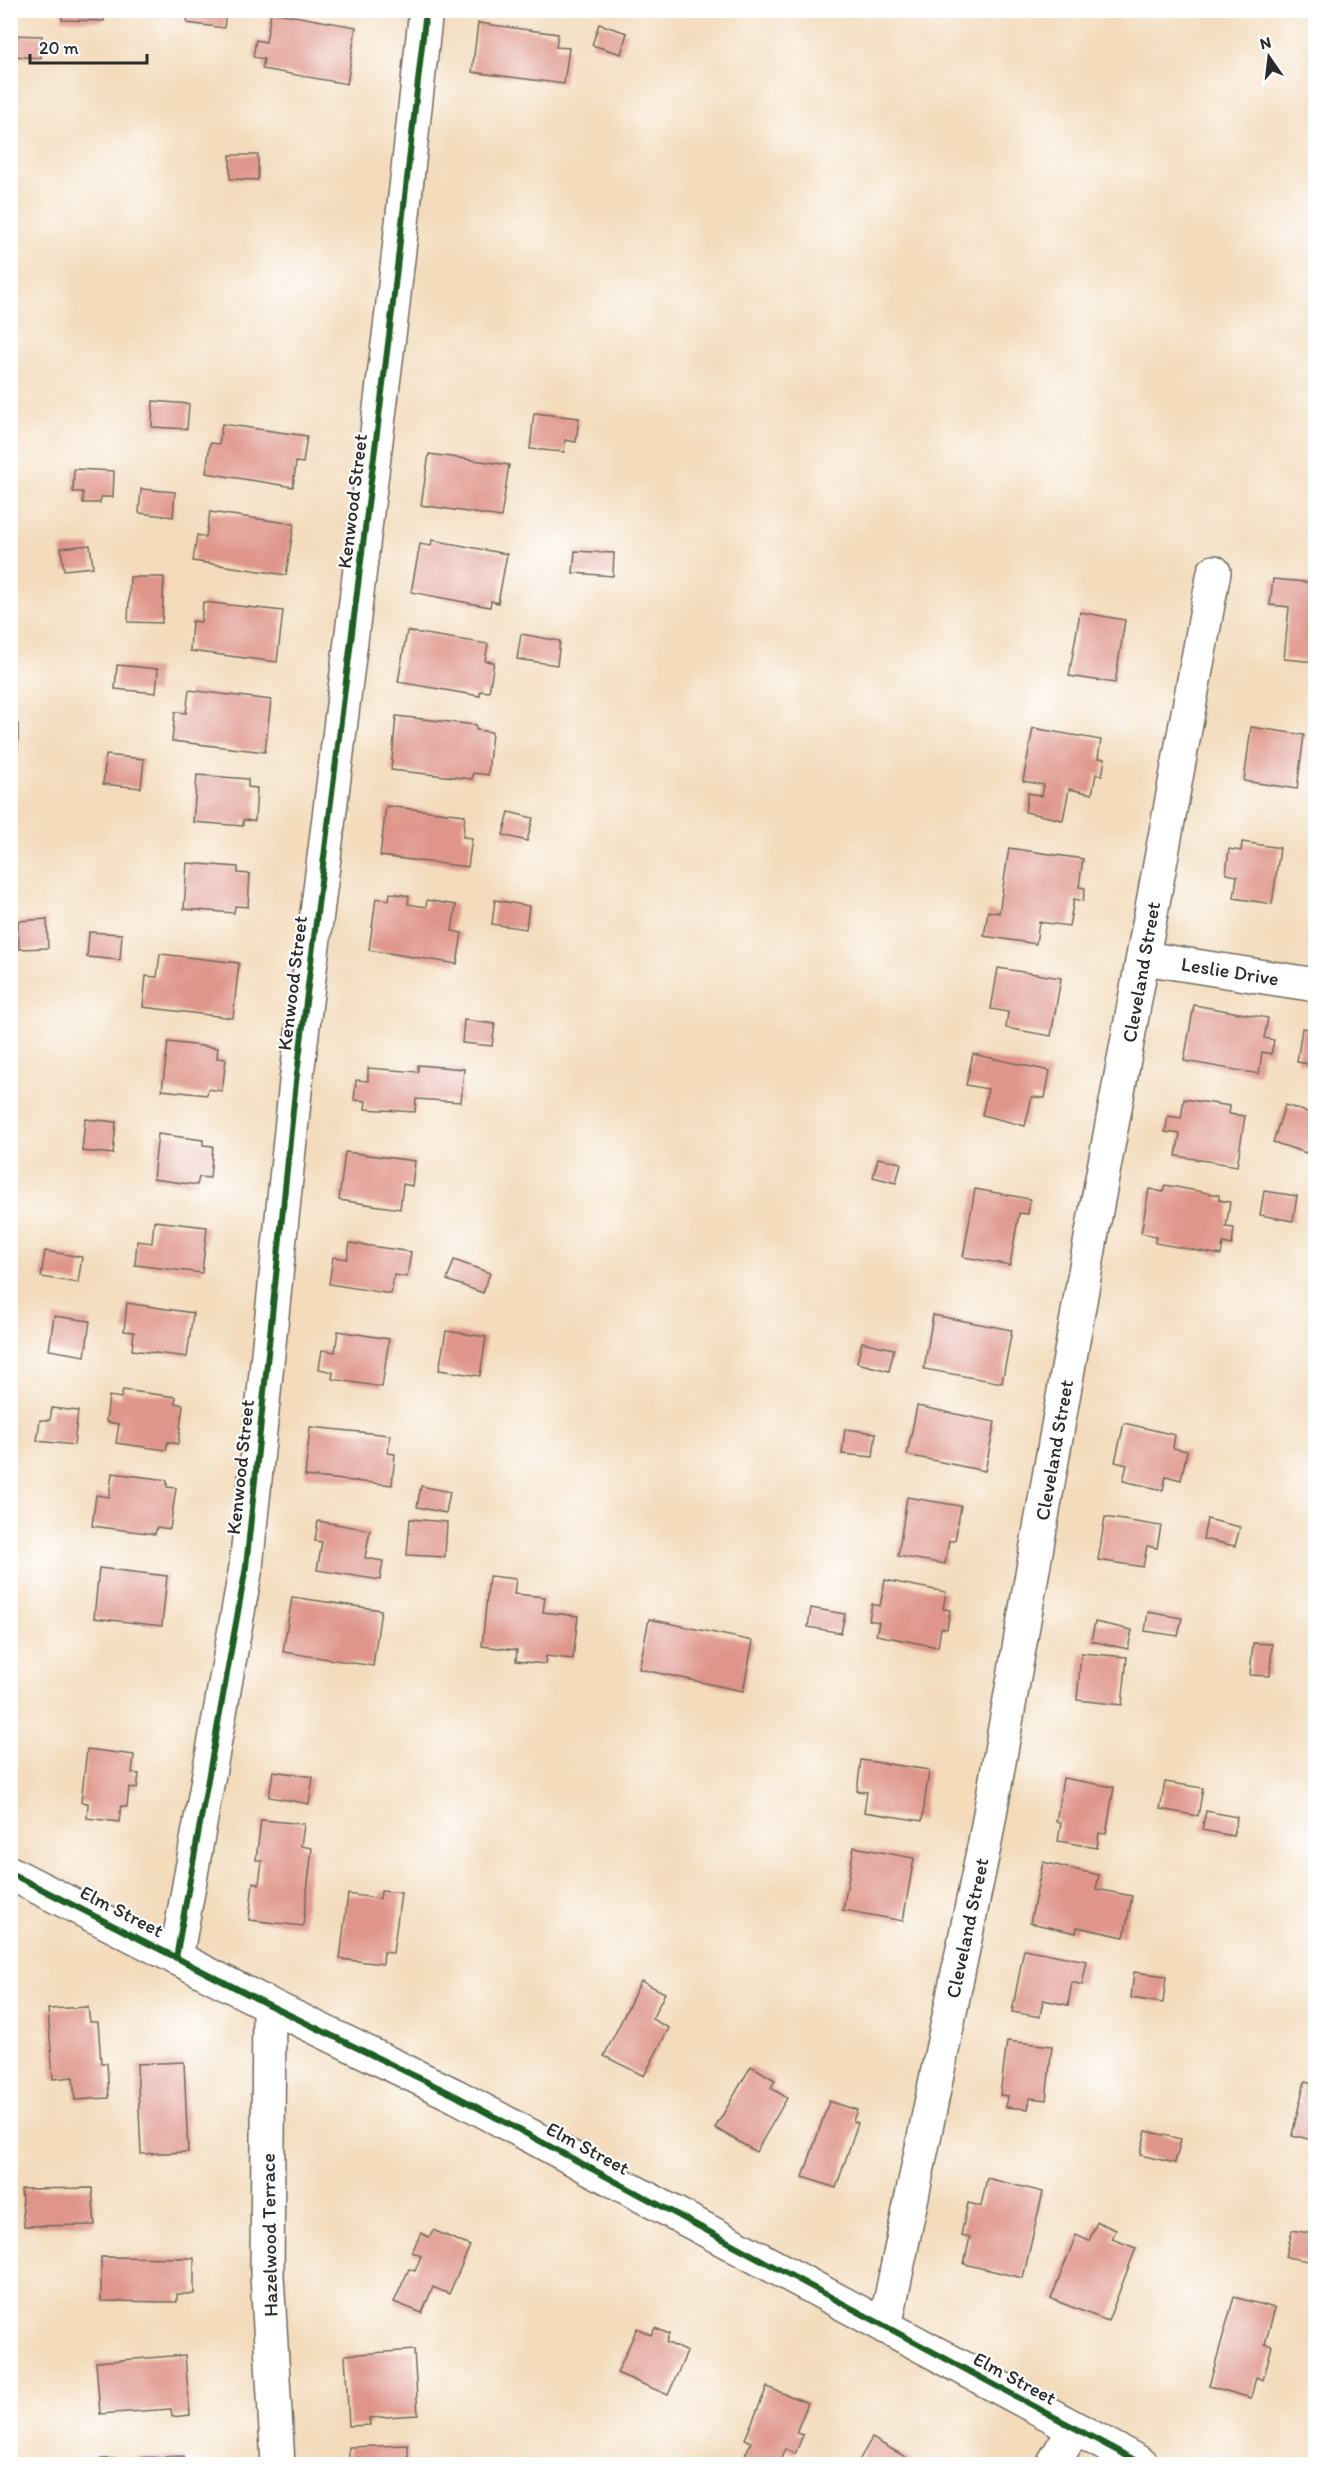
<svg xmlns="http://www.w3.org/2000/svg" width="1326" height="2475" viewBox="0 0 1326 2475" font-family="Itim,sans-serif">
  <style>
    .building { fill: #df958a }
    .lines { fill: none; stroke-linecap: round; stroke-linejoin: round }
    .minor-casing { stroke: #71695d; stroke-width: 36 }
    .minor { stroke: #fff; stroke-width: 33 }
    .cycleway-casing { stroke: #fff; stroke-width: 10 }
    .cycleway { stroke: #1b5e20; stroke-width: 6 }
    .labels { text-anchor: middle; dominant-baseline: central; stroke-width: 4.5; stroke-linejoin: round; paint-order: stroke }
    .street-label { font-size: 20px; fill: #2b2b2b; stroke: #fff }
  </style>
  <rect width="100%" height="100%" fill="#fff"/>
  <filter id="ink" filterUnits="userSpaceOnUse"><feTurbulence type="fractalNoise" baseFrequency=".0167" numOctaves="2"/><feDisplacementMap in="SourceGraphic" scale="12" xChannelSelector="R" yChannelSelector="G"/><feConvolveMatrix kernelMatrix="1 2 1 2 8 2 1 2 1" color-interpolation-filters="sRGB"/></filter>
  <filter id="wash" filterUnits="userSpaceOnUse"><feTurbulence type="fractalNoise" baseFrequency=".008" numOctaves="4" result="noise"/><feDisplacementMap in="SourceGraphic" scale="24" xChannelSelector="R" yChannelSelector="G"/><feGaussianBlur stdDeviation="1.35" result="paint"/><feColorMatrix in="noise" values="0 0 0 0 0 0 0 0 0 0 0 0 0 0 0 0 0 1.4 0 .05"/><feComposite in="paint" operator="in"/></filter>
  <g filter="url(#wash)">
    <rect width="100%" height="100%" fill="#f3dbbb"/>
    <g id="blocks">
      <g class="building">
        <path d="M62 10H104V21L62 20Z"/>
        <path d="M188 10H226L224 28 187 23Z"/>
        <path d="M271 12 356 27 347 84 262 69 264 59 253 57 256 40 266 42Z"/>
        <path d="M478 23 558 34 556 47 569 48 564 84 472 72Z"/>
        <path d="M599 24 627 33 621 54 592 45Z"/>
        <path d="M10 35 42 36 41 58 10 56Z"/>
        <path d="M230 155H258V180L230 179Z"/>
        <path d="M153 401 189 404 187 429 152 427Z"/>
        <path d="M534 413 579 418 576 442 565 440 564 452 530 449Z"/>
        <path d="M222 424 307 436 303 463 296 462 293 487 206 473 210 443 219 444Z"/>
        <path d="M429 454 509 465 501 517 421 505Z"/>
        <path d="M74 469 114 471 113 497H101L100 503H83V492H73Z"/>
        <path d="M141 489 175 492 173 517 139 513Z"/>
        <path d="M210 512 294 524 286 575 193 561 197 535 206 537Z"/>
        <path d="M432 540 507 554 498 603 491 601 490 607 411 592 420 544 431 546Z"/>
        <path d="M90 545 93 567 64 570 61 548Z"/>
        <path d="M575 551 614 553 613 576 573 573Z"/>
        <path d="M130 577H164L162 623 128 622Z"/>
        <path d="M1273 579 1316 583 1314 608 1316 609V662L1284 659 1289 607 1270 605Z"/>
        <path d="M203 602 283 611 277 662 190 651 192 621 201 622Z"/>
        <path d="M1080 612 1125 620 1115 683 1069 676Z"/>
        <path d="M407 631 488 644 485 661 494 662 489 692 480 691V696L398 682Z"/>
        <path d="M521 634 560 641 557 665 517 659Z"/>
        <path d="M117 665 158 669 156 693 115 689Z"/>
        <path d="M189 690 271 700 265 752 172 741 175 712 186 713Z"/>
        <path d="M396 716 476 725V730L492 732 488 775 473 773 472 779 391 770Z"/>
        <path d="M10 724H18V751L10 750Z"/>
        <path d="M1251 727 1304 735 1297 789 1244 781Z"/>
        <path d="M1033 728 1101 740 1098 758 1105 759 1102 776 1096 774 1092 794 1069 789 1063 820 1025 812 1028 793 1042 796 1044 785 1023 781Z"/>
        <path d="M106 755 144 759 141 788 103 784Z"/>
        <path d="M197 775 248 779V787L257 788 255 821 243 820V826L193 822Z"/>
        <path d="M386 806 465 815 463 837 472 838 468 867 380 856Z"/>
        <path d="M509 812 533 818 527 841 503 835Z"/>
        <path d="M1242 842 1280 848 1272 904 1234 898 1237 876 1226 874 1229 849 1241 851Z"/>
        <path d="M1009 848 1083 859 1079 887 1085 888 1083 901 1074 899 1069 926 1039 922 1036 944 984 936 988 911 999 913Z"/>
        <path d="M187 863 238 867V873L250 874 248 907 235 906 234 913 184 909Z"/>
        <path d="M390 893 409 896 408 904 426 907 427 900 456 905 452 931 462 933 457 964 369 950 376 898 389 900Z"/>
        <path d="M495 900 529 906 526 929 492 924Z"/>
        <path d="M47 919 48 948 19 949 18 921Z"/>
        <path d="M89 932 122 934 120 960 87 957Z"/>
        <path d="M160 954 239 963 233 1018 143 1007 146 976 157 977Z"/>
        <path d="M998 968 1061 978 1051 1036 1006 1028 1008 1012 991 1009Z"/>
        <path d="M1194 1005 1268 1018 1264 1038 1274 1040 1271 1054 1262 1052 1259 1074 1184 1061Z"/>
        <path d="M464 1020 495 1024 492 1046 462 1043Z"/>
        <path d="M1302 1028 1316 1030V1065L1297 1062Z"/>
        <path d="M168 1042 218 1048 217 1058 226 1059 222 1091 208 1089 207 1095 162 1090Z"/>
        <path d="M973 1054 1050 1071 1045 1098 1032 1097 1025 1126 982 1115 988 1089 966 1085Z"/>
        <path d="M418 1065 464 1069 461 1102 416 1099 415 1112 365 1109 366 1101 354 1100 356 1080 368 1081V1068L418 1072Z"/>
        <path d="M1184 1099 1230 1106 1229 1114 1245 1116 1237 1166 1176 1156 1180 1134 1165 1132 1168 1116 1181 1118Z"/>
        <path d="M1285 1105 1316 1115V1124L1306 1153 1273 1142Z"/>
        <path d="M85 1119 116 1122 113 1154 82 1151Z"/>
        <path d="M158 1134 203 1140V1145L213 1146 210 1178 199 1177 197 1185 153 1179Z"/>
        <path d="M345 1152 415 1161 412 1186 403 1184 400 1209 339 1200Z"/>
        <path d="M878 1158 901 1163 896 1183 873 1177Z"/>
        <path d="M1165 1185 1219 1195V1200L1230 1202 1226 1227 1234 1228 1232 1245 1223 1243 1221 1255 1155 1243 1156 1236 1141 1233 1149 1189 1163 1192Z"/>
        <path d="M975 1189 1030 1199 1028 1214 1019 1213 1010 1265 963 1257Z"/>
        <path d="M1264 1191 1297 1196 1293 1221 1260 1215Z"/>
        <path d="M154 1221 207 1227 202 1273 135 1265 137 1241 152 1243Z"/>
        <path d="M350 1243 411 1252 407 1277 394 1275 391 1294 329 1284 333 1257 347 1259Z"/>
        <path d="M45 1251 82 1257 78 1283 41 1277Z"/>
        <path d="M454 1260 490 1273 483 1293 447 1280Z"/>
        <path d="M127 1303 193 1313 187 1357 132 1350 134 1332 124 1331Z"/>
        <path d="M933 1315 1012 1330 1002 1383 924 1369Z"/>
        <path d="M54 1316 90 1321 85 1356 49 1350Z"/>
        <path d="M338 1331 389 1339 382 1387 332 1379 333 1372 319 1369 322 1350 335 1352Z"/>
        <path d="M446 1331 486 1337 480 1376 439 1370Z"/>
        <path d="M862 1342 894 1349 889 1371 857 1363Z"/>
        <path d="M123 1390 176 1397 175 1403 183 1405 178 1444 168 1442 166 1450 116 1443 119 1424 106 1422 109 1396 121 1398Z"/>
        <path d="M917 1406 995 1422 985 1471 907 1455Z"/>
        <path d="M52 1408 78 1411 74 1445 37 1441 40 1420H50Z"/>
        <path d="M1124 1423 1175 1435 1173 1448 1187 1451 1181 1480 1166 1476 1163 1490 1123 1481 1127 1465 1115 1462Z"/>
        <path d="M310 1427 390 1435 388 1453 395 1454 392 1485 305 1476Z"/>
        <path d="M845 1429 876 1433 873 1457 842 1454Z"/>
        <path d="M112 1473 167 1480V1487L176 1488 170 1529 157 1527 155 1534 92 1526 96 1495 109 1497Z"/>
        <path d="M421 1486 450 1492 446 1513 417 1507Z"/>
        <path d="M907 1497 961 1506 955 1541H949L945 1564 898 1556Z"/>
        <path d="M1105 1517 1161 1526 1157 1548 1147 1546 1143 1567 1098 1560Z"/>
        <path d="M410 1519 447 1522 445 1557 407 1555Z"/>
        <path d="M1207 1519 1240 1527 1235 1546 1203 1539Z"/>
        <path d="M318 1521 370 1530 365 1558 383 1561 380 1580 317 1570 322 1542 315 1541Z"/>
        <path d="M99 1568 167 1576 162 1626 94 1618Z"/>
        <path d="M489 1576 516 1579 514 1594 545 1597 543 1612 578 1616 573 1659 546 1656 545 1664 516 1661 517 1650 482 1646Z"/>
        <path d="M885 1580 946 1592 943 1609 950 1610 947 1629 941 1628 938 1647 876 1635 879 1622 869 1620 872 1604 880 1606Z"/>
        <path d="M292 1597 381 1610 373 1666 283 1652Z"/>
        <path d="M811 1608 845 1614 841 1633 808 1627Z"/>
        <path d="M1148 1612 1182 1618 1178 1636 1145 1631Z"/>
        <path d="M649 1619 753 1641 743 1691 639 1669Z"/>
        <path d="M1095 1622 1132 1630 1128 1649 1091 1641Z"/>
        <path d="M1253 1643 1272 1644 1270 1676 1250 1675Z"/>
        <path d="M1081 1653 1127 1657 1122 1705 1077 1700Z"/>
        <path d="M87 1749 134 1755 132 1773 139 1774 137 1789 129 1787 127 1807 121 1806 119 1822 87 1818 88 1803 81 1802Z"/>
        <path d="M861 1760 929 1770 922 1821 864 1812 867 1792 857 1791Z"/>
        <path d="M273 1771 313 1777 309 1804 269 1797Z"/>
        <path d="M1063 1778 1114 1787 1106 1834 1099 1833 1097 1848 1058 1841 1061 1823 1056 1822Z"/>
        <path d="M1165 1782 1203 1788 1198 1816 1160 1809Z"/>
        <path d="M1206 1811 1237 1817 1233 1836 1202 1830Z"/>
        <path d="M261 1820 304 1824 301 1846 312 1848 303 1926 249 1920 253 1882 259 1884 262 1861 256 1860Z"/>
        <path d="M854 1847 914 1858 903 1921 843 1910Z"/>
        <path d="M1043 1862 1099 1875 1096 1889 1132 1896 1124 1937 1077 1927 1076 1933 1030 1923Z"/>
        <path d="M381 1891 401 1893 393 1953 384 1952 383 1964 340 1959 348 1894 380 1899Z"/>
        <path d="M1024 1949 1087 1961 1082 1985 1072 1982 1068 2005 1043 2000 1040 2017 1012 2012Z"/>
        <path d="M1134 1972 1166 1976 1163 2003 1131 1998Z"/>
        <path d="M641 1981 665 1993 652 2019 669 2028 644 2076 604 2056Z"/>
        <path d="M10 1988H12L14 2027H10Z"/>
        <path d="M88 2007 90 2022H98L101 2063H107L109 2098 75 2100 73 2077 53 2079 48 2009Z"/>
        <path d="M1007 2041 1052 2046 1046 2100 1030 2098 1028 2109 1006 2107 1008 2096 1000 2095Z"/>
        <path d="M184 2062 188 2152 141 2154 137 2064Z"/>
        <path d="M751 2066 775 2080 771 2088 787 2098 756 2152 715 2128Z"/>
        <path d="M1305 2081 1316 2084V2141L1292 2135Z"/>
        <path d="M829 2101 857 2110 853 2121 858 2123 836 2188 803 2177Z"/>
        <path d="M1146 2131 1181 2139 1175 2163 1140 2155Z"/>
        <path d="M987 2178 1043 2192 1023 2278 964 2264 970 2237 961 2235 968 2203 981 2206Z"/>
        <path d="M92 2188 95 2225 24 2226 21 2189Z"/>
        <path d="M1097 2222 1116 2230 1112 2239 1136 2248 1108 2321 1051 2299 1076 2235 1089 2241Z"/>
        <path d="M433 2230 470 2246 449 2294 433 2287 422 2313 394 2302 409 2269 415 2271 421 2256 412 2252 421 2233 429 2237Z"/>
        <path d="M1292 2230 1314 2234 1308 2261 1286 2257Z"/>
        <path d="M101 2257 194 2258V2294H177V2302L101 2301Z"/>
        <path d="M1234 2297 1275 2308 1265 2344 1272 2346 1263 2380 1256 2377 1251 2398 1209 2386Z"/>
        <path d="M637 2328 651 2335 655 2328 669 2334 666 2342 687 2352 668 2395 617 2373Z"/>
        <path d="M414 2350 418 2415 369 2418 370 2425 349 2426 345 2355Z"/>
        <path d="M185 2355 190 2415 172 2417 171 2409 100 2414 96 2362Z"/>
        <path d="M767 2387 808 2403 796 2433 803 2435 795 2454 785 2449 779 2464H741L751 2442 745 2439Z"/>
        <path d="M872 2438 918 2464H857Z"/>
        <path d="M408 2445V2464H349V2447Z"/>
        <path d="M184 2456 185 2464H101V2459Z"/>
      </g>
    </g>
  </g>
  <g filter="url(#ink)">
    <use href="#blocks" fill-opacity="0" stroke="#71695d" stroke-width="1.5"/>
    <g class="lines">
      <g class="minor-casing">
        <g id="minor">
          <path d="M1144 958 1316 985"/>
          <path d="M10 1873 269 2005 456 2096 1142 2464"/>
          <path d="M176 1958 246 1567 296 1082 392 312 426 10"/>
          <path d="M269 2005 267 2276 278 2464"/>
          <path d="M885 2327 985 1842 1091 1238 1214 572"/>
          <path d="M1053 2464 1074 2429"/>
        </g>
      </g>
      <use href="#minor" class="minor"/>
      <g class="cycleway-casing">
        <g id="cycleway">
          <path d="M10 1873 269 2005 456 2096 1142 2464"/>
          <path d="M176 1958 246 1567 296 1082 392 312 426 10"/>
        </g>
      </g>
      <use href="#cycleway" class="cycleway"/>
    </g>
  </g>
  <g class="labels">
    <g class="street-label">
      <text transform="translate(352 501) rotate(-83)">Kenwood Street</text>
      <text transform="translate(1230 971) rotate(9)">Leslie Drive</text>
      <text transform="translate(1141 972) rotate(-80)">Cleveland Street</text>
      <text transform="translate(292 983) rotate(-83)">Kenwood Street</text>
      <text transform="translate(1054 1450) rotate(-80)">Cleveland Street</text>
      <text transform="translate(240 1467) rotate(-84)">Kenwood Street</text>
      <text transform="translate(122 1911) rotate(27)">Elm Street</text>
      <text transform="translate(967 1928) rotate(-78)">Cleveland Street</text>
      <text transform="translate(588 2148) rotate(28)">Elm Street</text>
      <text transform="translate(269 2235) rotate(-91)">Hazelwood Terrace</text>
      <text transform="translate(1015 2378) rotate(28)">Elm Street</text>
    </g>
  </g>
  <rect width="1326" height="2475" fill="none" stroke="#fff" stroke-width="36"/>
  <g transform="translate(1269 57) rotate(346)" stroke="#ffffff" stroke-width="4.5" paint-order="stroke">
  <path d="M0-4.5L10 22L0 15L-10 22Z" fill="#2b2b2b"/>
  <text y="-9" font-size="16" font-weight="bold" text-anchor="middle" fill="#2b2b2b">N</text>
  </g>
  <path d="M30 54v9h117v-9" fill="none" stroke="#2b2b2b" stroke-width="3"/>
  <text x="39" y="54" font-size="18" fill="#2b2b2b" stroke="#ffffff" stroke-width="4.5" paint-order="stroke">20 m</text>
</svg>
